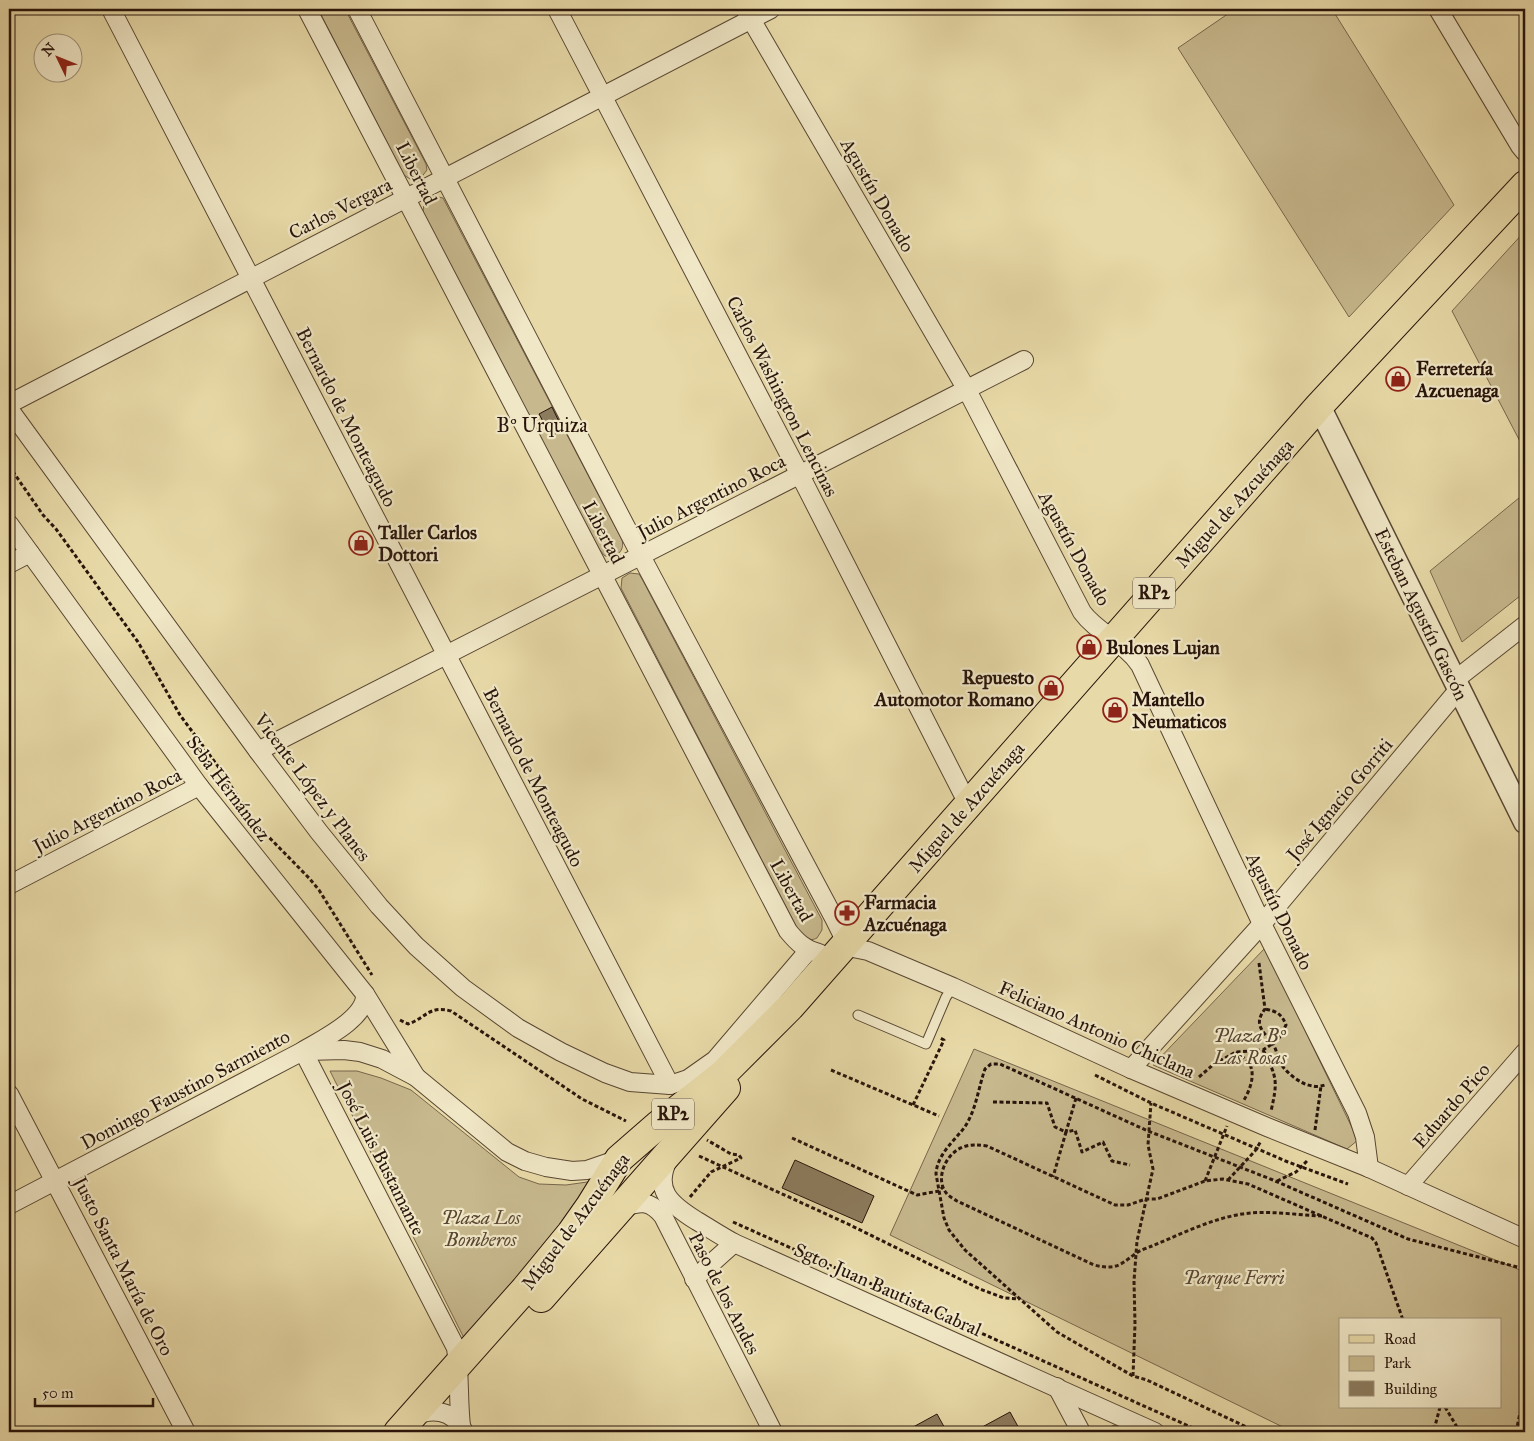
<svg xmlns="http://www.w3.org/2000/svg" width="1534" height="1441" font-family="'IM FELL Great Primer',serif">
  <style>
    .green { fill: #c7b88d; stroke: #78664c; fill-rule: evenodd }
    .building { fill: #8c7b5d; stroke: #28140b }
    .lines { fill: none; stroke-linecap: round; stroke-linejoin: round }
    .service-casing { stroke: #584632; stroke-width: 11 }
    .minor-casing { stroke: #584632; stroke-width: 20 }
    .tertiary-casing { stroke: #584632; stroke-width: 25 }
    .primary-casing { stroke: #28140b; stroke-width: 30 }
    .path { stroke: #28140b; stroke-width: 3; stroke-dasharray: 4 2.5; stroke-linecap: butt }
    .service { stroke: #f0e7c6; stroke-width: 9 }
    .minor { stroke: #f0e7c6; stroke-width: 18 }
    .tertiary { stroke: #f0e7c6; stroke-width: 22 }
    .primary { stroke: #e8daa8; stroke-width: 28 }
    .labels { text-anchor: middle; stroke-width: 4.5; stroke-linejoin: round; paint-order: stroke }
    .shield { fill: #f0e7c6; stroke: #645343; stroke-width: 1 }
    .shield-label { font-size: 18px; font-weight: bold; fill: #28140b }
    .street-label { font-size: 19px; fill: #28140b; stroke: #f0e7c6 }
    .poi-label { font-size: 19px; font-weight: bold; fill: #28140b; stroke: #f0e7c6; text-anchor: start }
    .park-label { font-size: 19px; font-style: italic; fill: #584532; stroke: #f0e7c6 }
    .neighbourhood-label { font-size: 20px; fill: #28140b; stroke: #f0e7c6 }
  </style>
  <rect width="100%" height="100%" fill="#e8daa8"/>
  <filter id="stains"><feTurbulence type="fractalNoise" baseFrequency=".004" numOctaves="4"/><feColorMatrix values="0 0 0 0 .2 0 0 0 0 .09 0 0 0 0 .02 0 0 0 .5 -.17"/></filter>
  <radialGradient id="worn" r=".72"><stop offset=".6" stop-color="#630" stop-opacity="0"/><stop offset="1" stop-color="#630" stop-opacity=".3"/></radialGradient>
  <g class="green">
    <path d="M 318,9 L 345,9 L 426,164 L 427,170 L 420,179 L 413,181 L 404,175 Z"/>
    <path d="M 1235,9 L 1332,9 L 1454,205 L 1349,317 L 1178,48 Z"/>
    <path d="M 434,196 L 443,198 L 622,540 C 624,548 621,553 613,557 L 605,556 L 599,549 L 423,212 L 424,203 Z"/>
    <path d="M 1525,231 L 1525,451 L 1452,311 Z"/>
    <path d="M 1525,493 L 1525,592 L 1462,642 L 1430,571 Z"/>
    <path d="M 630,573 L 639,574 L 642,579 L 822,920 L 822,930 L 817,938 C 807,943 802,936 797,928 L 621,588 L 622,578 Z"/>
    <path d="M 1265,948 L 1358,1140 L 1347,1149 L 1153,1065 Z"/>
    <path d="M 974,1049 L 1525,1272 L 1525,1432 L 1293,1432 L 890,1235 ZM 1340,1320 L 1500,1320 L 1500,1407 L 1340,1407 Z"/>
    <path d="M 330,1071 L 357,1071 L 381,1078 L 411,1090 L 519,1177 L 539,1184 L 566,1185 L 594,1181 L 570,1218 L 467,1344 Z"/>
    <path d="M 1114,1425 L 1129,1432 L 1107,1432 L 1106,1429 Z"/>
  </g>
  <g class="building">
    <path d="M 552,407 L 563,430 L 551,436 L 539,414 Z"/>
    <path d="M 795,1160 L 874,1196 L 862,1223 L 782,1188 Z"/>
    <path d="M 1010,1412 L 1021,1432 L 973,1432 Z"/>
    <path d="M 937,1414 L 947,1432 L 904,1432 Z"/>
  </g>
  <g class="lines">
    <g class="service-casing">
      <path id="service" d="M 858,1015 L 926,1044 L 946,997 L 953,987"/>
    </g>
    <g class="minor-casing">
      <g id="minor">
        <path d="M 111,9 L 670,1085"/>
        <path d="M 307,9 L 788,931 C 797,942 805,950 819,953"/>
        <path d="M 357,9 L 641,556 L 834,918 L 842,934 L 843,946"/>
        <path d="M 557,9 L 800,475 L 968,804"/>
        <path d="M 745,9 L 967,390 L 1082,612 C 1097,633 1125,642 1140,665 L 1262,924 L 1357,1113 L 1365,1137 L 1369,1168"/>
        <path d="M 1438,9 L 1520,146 L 1525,152"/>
        <path d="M 9,404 L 771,9"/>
        <path d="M 9,409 L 258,751 L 319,832 L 379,906 L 416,946 L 463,988 L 518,1028 L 561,1052 L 605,1073 L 630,1082 L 670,1085 L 688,1079 L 715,1060 L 809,950"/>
        <path d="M 9,524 L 199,786 L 365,994 L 416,1077"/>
        <path d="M 9,564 L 30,553"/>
        <path d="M 1455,680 L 1525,625"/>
        <path d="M 258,751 L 1024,360"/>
        <path d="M 9,885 L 199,786"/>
        <path d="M 843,946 L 868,951 L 953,987 L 1131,1069 L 1267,1127 L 1369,1168 L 1525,1239"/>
        <path d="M 303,1051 L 456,1348 C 460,1374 458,1400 461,1426"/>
        <path d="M 306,1051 L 344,1050 L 360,1052 L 382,1059 L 416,1077 L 507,1152 L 525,1161 L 546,1167 L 572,1171 L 587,1170 L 619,1159"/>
        <path d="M 1131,1069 L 1262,924 L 1459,689"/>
        <path d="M 9,1094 L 186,1432"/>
        <path d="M 669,1158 C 652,1190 671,1205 697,1221 C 709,1228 721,1236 734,1243 L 1155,1432"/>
        <path d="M 1408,1186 L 1525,1052"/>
        <path d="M 9,1205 L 303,1051 C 321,1040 367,1018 365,994"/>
        <path d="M 620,1208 C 640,1202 649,1199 663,1216 L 773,1432"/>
        <path d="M 694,1279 L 734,1243"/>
        <path d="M 1057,1387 L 1081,1432"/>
        <path d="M 412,1417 C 431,1408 452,1409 463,1430"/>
      </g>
    </g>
    <g class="tertiary-casing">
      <path id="tertiary" d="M 1319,406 L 1525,822"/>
    </g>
    <g class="primary-casing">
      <g id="primary">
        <path d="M 541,1298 L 726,1088"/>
        <path d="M 398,1432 L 525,1289 L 571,1233 L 590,1206 L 619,1159 L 658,1125 L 723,1074 L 790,1007 L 1319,406 L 1525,185"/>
      </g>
    </g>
    <g class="path">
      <path d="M 9,466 L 43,515 L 56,529 L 138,642 L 180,715 L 220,769 L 254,822 L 309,878 L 319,890 L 372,975"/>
      <path d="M 1259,963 L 1265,1009 C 1251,1027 1267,1033 1274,1046 C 1277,1051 1277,1057 1279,1061 C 1285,1072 1301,1085 1313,1086 C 1317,1087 1322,1086 1325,1085"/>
      <path d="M 400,1020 L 408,1024 C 426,1018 429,1005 451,1011 L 582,1099 L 626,1121"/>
      <path d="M 1263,1050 C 1277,1077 1278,1081 1271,1111"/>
      <path d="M 1236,1052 C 1240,1055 1247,1059 1249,1063 C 1256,1074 1250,1090 1244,1100"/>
      <path d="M 831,1070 L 939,1116"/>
      <path d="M 1095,1075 L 1151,1103 L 1288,1162 L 1348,1184"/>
      <path d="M 1199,1077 L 1214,1064 L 1236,1052 L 1263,1050 L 1278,1040 L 1286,1025 C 1282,1014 1276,1011 1265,1009"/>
      <path d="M 1076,1098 L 1066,1132 L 1075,1130 L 1082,1152 L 1103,1142 L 1112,1161 L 1130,1165"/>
      <path d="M 993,1102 L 1047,1103 L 1055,1127 L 1066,1132 L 1053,1177"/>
      <path d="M 913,1105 L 944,1040 L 940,1038"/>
      <path d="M 1315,1130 L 1321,1086"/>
      <path d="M 792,1138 L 917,1195 L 939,1191 L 943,1187"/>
      <path d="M 699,1156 L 848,1224 L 980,1289 L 1004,1298 L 1019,1299"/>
      <path d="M 1228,1180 L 1255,1151 L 1261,1141"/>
      <path d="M 1205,1181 L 1227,1126"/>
      <path d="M 1277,1181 L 1296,1172 L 1308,1160"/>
      <path d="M 690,1197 L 711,1172 L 741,1158 L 739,1155 L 731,1154 L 707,1140"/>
      <path d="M 1322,1216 C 1296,1215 1268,1210 1242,1214 C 1211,1219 1181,1234 1152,1246 C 1147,1248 1140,1250 1135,1254 C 1119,1266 1115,1270 1094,1265 L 957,1201 C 954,1199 950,1197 947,1194 C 934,1179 946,1153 963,1147 C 971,1144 978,1145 987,1146 L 1115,1205 L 1128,1205 L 1146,1199 L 1157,1199 L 1205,1181 L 1223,1179 L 1248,1184 L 1372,1238 L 1376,1243 L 1403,1320"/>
      <path d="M 733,1222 L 1202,1432"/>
      <path d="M 1133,1376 L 1135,1324 L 1134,1281 L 1137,1241 L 1153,1169 L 1148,1145 L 1151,1103"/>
      <path d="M 1440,1407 L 1434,1430 L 1456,1432"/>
      <path d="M 1445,1407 L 1460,1432"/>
      <path d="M 1257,1432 L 1147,1380 L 1133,1376 L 1057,1332 L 965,1250 L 949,1230 L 944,1218 L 936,1174 C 937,1155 953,1142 964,1128 C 976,1111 978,1089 985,1069 L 991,1064 L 1000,1064 L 1148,1131 L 1273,1180 L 1408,1239 L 1525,1269"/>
      <path d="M 1516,1432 L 1520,1413 L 1525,1399"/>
    </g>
    <use href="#service" class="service"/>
    <use href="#minor" class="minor"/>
    <use href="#tertiary" class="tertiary"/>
    <use href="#primary" class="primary"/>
  </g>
  <defs>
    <g id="shop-ring" transform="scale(1.25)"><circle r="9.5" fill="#f0e7c6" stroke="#8f2418" stroke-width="1.5"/><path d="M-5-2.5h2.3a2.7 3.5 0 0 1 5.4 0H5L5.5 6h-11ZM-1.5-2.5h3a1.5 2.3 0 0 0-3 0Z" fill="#8f2418"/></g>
    <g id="pharmacy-ring" transform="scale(1.25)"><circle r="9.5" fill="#f0e7c6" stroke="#8f2418" stroke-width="1.5"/><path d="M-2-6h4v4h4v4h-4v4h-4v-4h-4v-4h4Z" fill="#8f2418"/></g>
  </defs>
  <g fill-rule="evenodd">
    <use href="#shop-ring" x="1398" y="379"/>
    <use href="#shop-ring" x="361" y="543"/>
    <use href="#shop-ring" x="1089" y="647"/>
    <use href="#shop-ring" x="1051" y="688"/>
    <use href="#shop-ring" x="1115" y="710"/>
    <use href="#pharmacy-ring" x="847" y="913"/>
  </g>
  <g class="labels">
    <g class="shield">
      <rect x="1133" y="577.5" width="42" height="31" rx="4"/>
      <rect x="652" y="1098.5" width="42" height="31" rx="4"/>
    </g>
    <g class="shield-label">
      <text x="1154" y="599">RP2</text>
      <text x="673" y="1120">RP2</text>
    </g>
    <g class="street-label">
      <text transform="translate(417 173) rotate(63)" y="7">Libertad</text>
      <text transform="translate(878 195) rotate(60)" y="7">Agustín Donado</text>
      <text transform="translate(340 208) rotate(-27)" y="7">Carlos Vergara</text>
      <text transform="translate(783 396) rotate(63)" y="7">Carlos Washington Lencinas</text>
      <text transform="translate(347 417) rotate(63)" y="7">Bernardo de Monteagudo</text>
      <text transform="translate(711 496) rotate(-27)" y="7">Julio Argentino Roca</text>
      <text transform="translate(1234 503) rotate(-48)" y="7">Miguel de Azcuénaga</text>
      <text transform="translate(604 532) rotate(62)" y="7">Libertad</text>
      <text transform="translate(1075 548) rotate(61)" y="7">Agustín Donado</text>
      <text transform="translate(1422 614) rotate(64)" y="7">Esteban Agustín Gascón</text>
      <text transform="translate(534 777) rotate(63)" y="7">Bernardo de Monteagudo</text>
      <text transform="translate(313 787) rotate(53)" y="7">Vicente López y Planes</text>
      <text transform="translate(229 788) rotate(53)" y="7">Seba Hernández</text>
      <text transform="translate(1339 799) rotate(-50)" y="7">José Ignacio Gorriti</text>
      <text transform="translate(966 807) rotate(-49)" y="7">Miguel de Azcuénaga</text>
      <text transform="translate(107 810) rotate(-27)" y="7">Julio Argentino Roca</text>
      <text transform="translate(792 890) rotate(61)" y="7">Libertad</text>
      <text transform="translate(1280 911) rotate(64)" y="7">Agustín Donado</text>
      <text transform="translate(1097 1029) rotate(24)" y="7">Feliciano Antonio Chiclana</text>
      <text transform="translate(185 1089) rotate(-28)" y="7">Domingo Faustino Sarmiento</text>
      <text transform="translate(1451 1105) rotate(-49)" y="7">Eduardo Pico</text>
      <text transform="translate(382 1158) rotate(63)" y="7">José Luis Bustamante</text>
      <text transform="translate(575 1221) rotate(-53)" y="7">Miguel de Azcuénaga</text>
      <text transform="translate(124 1266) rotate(63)" y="7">Justo Santa María de Oro</text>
      <text transform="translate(888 1289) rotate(24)" y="7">Sgto. Juan Bautista Cabral</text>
      <text transform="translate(725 1293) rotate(63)" y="7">Paso de los Andes</text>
    </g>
    <g class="poi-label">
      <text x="1416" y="375">Ferretería<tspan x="1416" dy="22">Azcuenaga</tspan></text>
      <text x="378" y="539">Taller Carlos<tspan x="378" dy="22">Dottori</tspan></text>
      <text x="1106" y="654">Bulones Lujan</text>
      <text x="1034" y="684" text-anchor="end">Repuesto<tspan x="1034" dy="22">Automotor Romano</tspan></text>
      <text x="1132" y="706">Mantello<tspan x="1132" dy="22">Neumaticos</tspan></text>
      <text x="864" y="909">Farmacia<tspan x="864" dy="22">Azcuénaga</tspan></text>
    </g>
    <g class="park-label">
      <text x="1250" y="1042">Plaza Bº<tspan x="1250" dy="22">Las Rosas</tspan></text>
      <text x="481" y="1224">Plaza Los<tspan x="481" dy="22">Bomberos</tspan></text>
      <text x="1234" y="1284">Parque Ferri</text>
    </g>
    <g class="neighbourhood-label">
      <text x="542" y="432">Bº Urquiza</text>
    </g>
  </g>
  <rect width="1534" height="1441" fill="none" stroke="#e8daa8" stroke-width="30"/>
  <rect x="10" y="10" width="1514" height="1421" fill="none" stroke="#28140b" stroke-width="2.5"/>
  <rect x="15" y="15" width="1504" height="1411" fill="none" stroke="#28140b"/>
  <rect x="1339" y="1318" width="162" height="90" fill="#f0e7c6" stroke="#a0937b"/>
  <rect x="1349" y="1335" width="25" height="8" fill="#e8daa8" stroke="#a0937b"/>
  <text x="1384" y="1344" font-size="15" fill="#28140b">Road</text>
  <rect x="1349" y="1356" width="25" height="15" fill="#c7b88d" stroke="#a0937b"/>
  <text x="1384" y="1368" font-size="15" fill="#28140b">Park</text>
  <rect x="1349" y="1381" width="25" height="15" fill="#8c7b5d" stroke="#a0937b"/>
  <text x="1384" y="1394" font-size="15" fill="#28140b">Building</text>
  <g transform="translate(58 58) rotate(313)"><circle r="24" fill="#f0e7c6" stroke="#a0937b"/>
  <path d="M0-4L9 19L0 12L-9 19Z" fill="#8f2418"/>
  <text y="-8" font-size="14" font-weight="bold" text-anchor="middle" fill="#28140b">N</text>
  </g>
  <path d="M35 1398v8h118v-8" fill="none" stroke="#28140b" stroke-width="2.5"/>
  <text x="42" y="1398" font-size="15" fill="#28140b" stroke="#f0e7c6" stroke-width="4" paint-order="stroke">50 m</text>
  <rect width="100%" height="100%" filter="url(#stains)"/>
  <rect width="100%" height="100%" fill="url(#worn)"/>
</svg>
